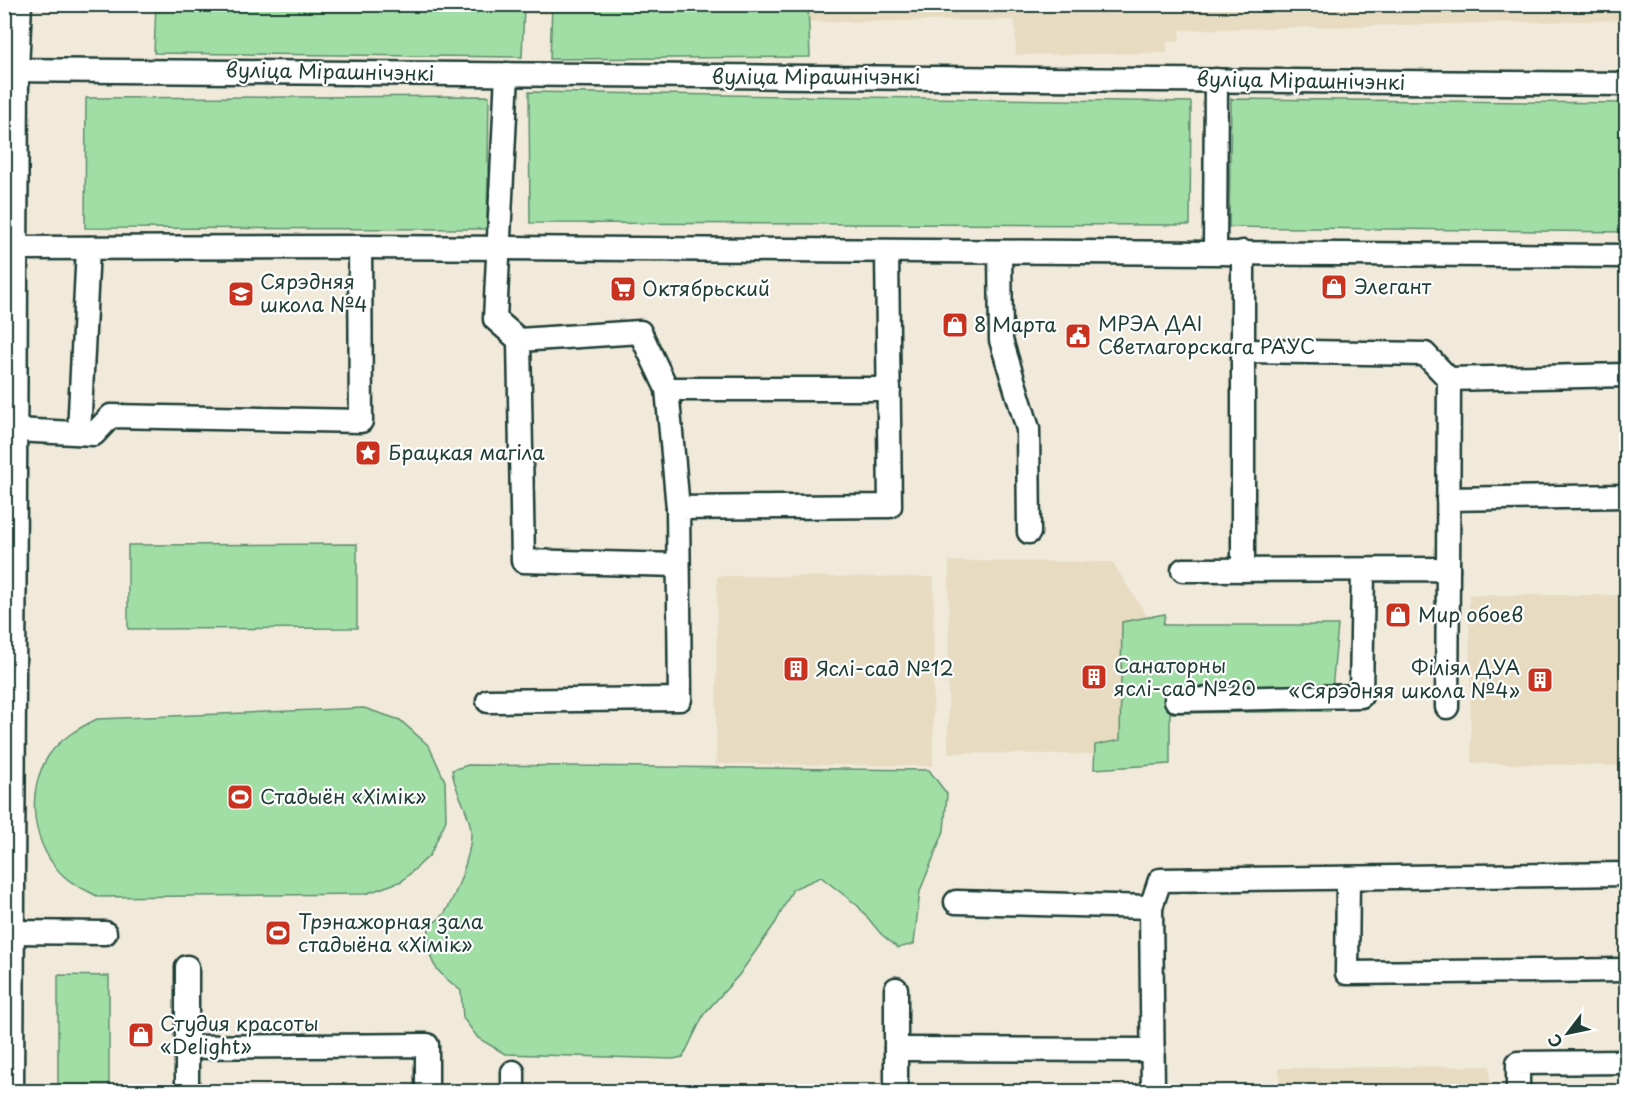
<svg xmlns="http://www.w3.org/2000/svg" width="1631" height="1096" font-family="'Playpen Sans',sans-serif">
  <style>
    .built { fill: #e7dbc2 }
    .green { fill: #a0dea6; stroke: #608e6d; stroke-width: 1.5 }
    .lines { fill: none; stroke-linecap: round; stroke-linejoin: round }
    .minor-casing { stroke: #1f3d34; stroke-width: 27 }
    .minor { stroke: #fff; stroke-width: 22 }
    .labels { text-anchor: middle; stroke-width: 4.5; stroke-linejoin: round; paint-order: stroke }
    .street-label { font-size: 20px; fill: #1f3d34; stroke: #fff }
    .poi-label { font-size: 20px; fill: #1f3d34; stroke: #fff; text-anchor: start }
  </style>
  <rect width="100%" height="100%" fill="#f1eadb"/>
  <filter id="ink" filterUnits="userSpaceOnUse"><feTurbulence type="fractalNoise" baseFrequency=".0167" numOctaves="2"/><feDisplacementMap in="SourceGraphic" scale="12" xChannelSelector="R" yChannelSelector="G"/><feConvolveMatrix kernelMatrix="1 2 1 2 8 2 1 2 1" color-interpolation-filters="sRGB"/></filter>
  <g filter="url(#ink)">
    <g class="built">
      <path d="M 1626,4 L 1626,20 L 1180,30 L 1180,41 L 1167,42 L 1167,53 L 1016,55 L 1015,20 L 826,22 L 220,5 Z"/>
      <path d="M 949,561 L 1112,562 L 1146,614 L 1146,755 L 948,753 Z"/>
      <path d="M 717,576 L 934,577 L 933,766 L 716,764 Z"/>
      <path d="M 1469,595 L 1626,595 L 1626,766 L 1471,763 Z"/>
      <path d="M 1490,1066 L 1490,1091 L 1280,1091 L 1279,1068 Z"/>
    </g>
    <g class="green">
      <path d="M 156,5 L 524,5 L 522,57 L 154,53 Z"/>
      <path d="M 552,5 L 808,5 L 810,57 L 550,59 Z"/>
      <path d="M 529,92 L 1191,102 L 1190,225 L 530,223 Z"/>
      <path d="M 489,96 L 487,229 L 85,228 L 86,98 Z"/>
      <path d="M 1231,99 L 1626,103 L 1626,232 L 1229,227 Z"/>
      <path d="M 357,544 L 357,628 L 128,629 L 128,545 Z"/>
      <path d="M 1165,614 L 1163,625 L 1338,625 L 1330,711 L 1170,713 L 1170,764 L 1094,769 L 1095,745 L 1120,740 L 1122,622 Z"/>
      <path d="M 364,708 L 400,720 L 429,746 L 445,781 L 446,820 L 430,855 L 402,881 L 365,894 L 99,897 C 88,891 75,886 66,878 C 32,849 24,792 49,755 C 61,738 79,728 97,719 Z"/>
      <path d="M 468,765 L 929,770 L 947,794 L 944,831 L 920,891 L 914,944 L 898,948 L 881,934 L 858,906 L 821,877 L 793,889 L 776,922 L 739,975 L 704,1014 L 683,1057 L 673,1059 L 505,1054 L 478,1038 L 463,1018 L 461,991 C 432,967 428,965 429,926 C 435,922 443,917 446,911 C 457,893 472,852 471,831 C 469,808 454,792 452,770 Z"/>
      <path d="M 58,975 L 109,976 L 109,1091 L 58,1091 Z"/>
    </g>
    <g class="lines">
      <g class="minor-casing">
        <g id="minor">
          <path d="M 4,70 L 1626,84"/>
          <path d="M 507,74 L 495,319 L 519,340"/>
          <path d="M 16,248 L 360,247 L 1626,256"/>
          <path d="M 1000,252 L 1001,340 L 1028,429 L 1029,532"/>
          <path d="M 1215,252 L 1216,80"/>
          <path d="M 1243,351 L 1425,354 L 1449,379 L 1448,569"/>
          <path d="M 1449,379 L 1626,375"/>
          <path d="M 667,389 L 640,332 L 519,340 L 523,561 L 678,565"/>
          <path d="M 15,430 L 94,434 L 111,416 L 361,421 L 360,247"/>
          <path d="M 79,433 L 88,248"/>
          <path d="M 1448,499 L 1626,496"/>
          <path d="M 678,508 L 667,389 L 889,389"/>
          <path d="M 1183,570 L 1448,569 L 1447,707"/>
          <path d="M 1243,570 L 1243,252"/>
          <path d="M 1176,700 L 1361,696 L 1363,570"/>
          <path d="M 488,701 L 680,699 L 678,508 L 890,506 L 887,253"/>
          <path d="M 1348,878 L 1347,973 L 1626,970"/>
          <path d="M 956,902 L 1151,907 L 1160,880 L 1626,874"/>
          <path d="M 1151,907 L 1153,1092"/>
          <path d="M 13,932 L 105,933"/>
          <path d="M 187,1047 L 427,1045 L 427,1092"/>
          <path d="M 896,1049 L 1153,1050"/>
          <path d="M 513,1072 L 513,1092"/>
          <path d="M 12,1092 L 17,70 L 20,4"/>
          <path d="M 187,1092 L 187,967"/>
          <path d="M 896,1092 L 896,989"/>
          <path d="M 1518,1092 L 1518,1063 L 1626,1062"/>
        </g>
      </g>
      <use href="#minor" class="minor"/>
    </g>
  </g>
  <defs>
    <g id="shop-square" transform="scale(1.35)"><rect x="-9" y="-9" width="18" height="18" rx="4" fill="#c8321e" stroke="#fff"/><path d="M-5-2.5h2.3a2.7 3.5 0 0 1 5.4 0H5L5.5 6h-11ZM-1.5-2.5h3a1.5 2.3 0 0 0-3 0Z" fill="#fff"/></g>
    <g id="supermarket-square" transform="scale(1.35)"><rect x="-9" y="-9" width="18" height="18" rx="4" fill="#c8321e" stroke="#fff"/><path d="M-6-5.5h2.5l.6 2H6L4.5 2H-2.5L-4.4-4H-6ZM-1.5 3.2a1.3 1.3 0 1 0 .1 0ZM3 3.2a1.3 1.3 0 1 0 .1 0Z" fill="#fff"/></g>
    <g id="school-square" transform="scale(1.35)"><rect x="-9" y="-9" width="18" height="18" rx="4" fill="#c8321e" stroke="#fff"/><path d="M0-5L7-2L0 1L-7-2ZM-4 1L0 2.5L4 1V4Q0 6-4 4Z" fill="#fff"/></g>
    <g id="civic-square" transform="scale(1.35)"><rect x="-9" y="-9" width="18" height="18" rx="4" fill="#c8321e" stroke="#fff"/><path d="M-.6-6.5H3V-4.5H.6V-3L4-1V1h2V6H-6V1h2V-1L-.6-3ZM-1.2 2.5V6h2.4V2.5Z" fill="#fff"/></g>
    <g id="sight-square" transform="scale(1.35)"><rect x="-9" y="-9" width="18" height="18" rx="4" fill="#c8321e" stroke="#fff"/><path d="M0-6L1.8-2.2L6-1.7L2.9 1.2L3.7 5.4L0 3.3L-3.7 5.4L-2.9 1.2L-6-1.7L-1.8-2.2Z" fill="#fff"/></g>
    <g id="building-square" transform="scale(1.35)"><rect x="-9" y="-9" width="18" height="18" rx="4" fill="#c8321e" stroke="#fff"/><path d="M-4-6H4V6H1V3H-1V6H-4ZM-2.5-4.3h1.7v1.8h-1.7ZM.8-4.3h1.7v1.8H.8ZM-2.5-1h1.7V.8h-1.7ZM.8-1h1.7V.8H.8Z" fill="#fff"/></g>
    <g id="stadium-square" transform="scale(1.35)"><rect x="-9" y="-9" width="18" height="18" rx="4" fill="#c8321e" stroke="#fff"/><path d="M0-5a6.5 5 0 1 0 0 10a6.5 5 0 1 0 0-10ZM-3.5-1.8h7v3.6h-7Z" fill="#fff"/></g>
  </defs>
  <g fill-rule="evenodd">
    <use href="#shop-square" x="1334" y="287"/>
    <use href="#supermarket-square" x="623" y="289"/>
    <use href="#school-square" x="241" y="294"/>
    <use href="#shop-square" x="955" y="325"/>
    <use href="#civic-square" x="1078" y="336"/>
    <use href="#sight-square" x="368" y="453"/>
    <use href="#shop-square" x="1398" y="615"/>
    <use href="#building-square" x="796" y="669"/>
    <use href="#building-square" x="1094" y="677"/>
    <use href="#building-square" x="1540" y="680"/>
    <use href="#stadium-square" x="240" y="797"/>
    <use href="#stadium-square" x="278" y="933"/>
    <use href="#shop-square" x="141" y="1035"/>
  </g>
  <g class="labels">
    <g class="street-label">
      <text transform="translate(330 72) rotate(1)" y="7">вуліца Мірашнічэнкі</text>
      <text x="816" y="84">вуліца Мірашнічэнкі</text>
      <text transform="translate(1301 81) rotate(1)" y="7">вуліца Мірашнічэнкі</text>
    </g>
    <g class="poi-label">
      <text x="260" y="289">Сярэдняя<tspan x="260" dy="23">школа №4</tspan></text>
      <text x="1354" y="294">Элегант</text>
      <text x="642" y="296">Октябрьский</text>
      <text x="1098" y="331">МРЭА ДАІ<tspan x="1098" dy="23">Светлагорскага РАУС</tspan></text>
      <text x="974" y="332">8 Марта</text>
      <text x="388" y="460">Брацкая магіла</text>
      <text x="1418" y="622">Мир обоев</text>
      <text x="1114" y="673">Санаторны<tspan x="1114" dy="23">яслі-сад №20</tspan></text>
      <text x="1520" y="675" text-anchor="end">Філіял ДУА<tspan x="1520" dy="23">«Сярэдняя школа №4»</tspan></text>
      <text x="816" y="676">Яслі-сад №12</text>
      <text x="260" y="804">Стадыён «Хімік»</text>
      <text x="298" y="929">Трэнажорная зала<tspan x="298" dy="23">стадыёна «Хімік»</tspan></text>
      <text x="160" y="1031">Студия красоты<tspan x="160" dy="23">«Delight»</tspan></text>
    </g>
  </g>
  <rect width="1631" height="1096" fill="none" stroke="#fff" stroke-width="24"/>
  <rect x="12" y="12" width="1607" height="1072" fill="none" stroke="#1f3d34" stroke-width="2" filter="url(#ink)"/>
  <g transform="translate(1568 1033) rotate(238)" stroke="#ffffff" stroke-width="4.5" paint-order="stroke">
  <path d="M0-4.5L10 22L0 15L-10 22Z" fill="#1f3d34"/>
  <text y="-9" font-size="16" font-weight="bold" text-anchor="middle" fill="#1f3d34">С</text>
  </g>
</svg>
